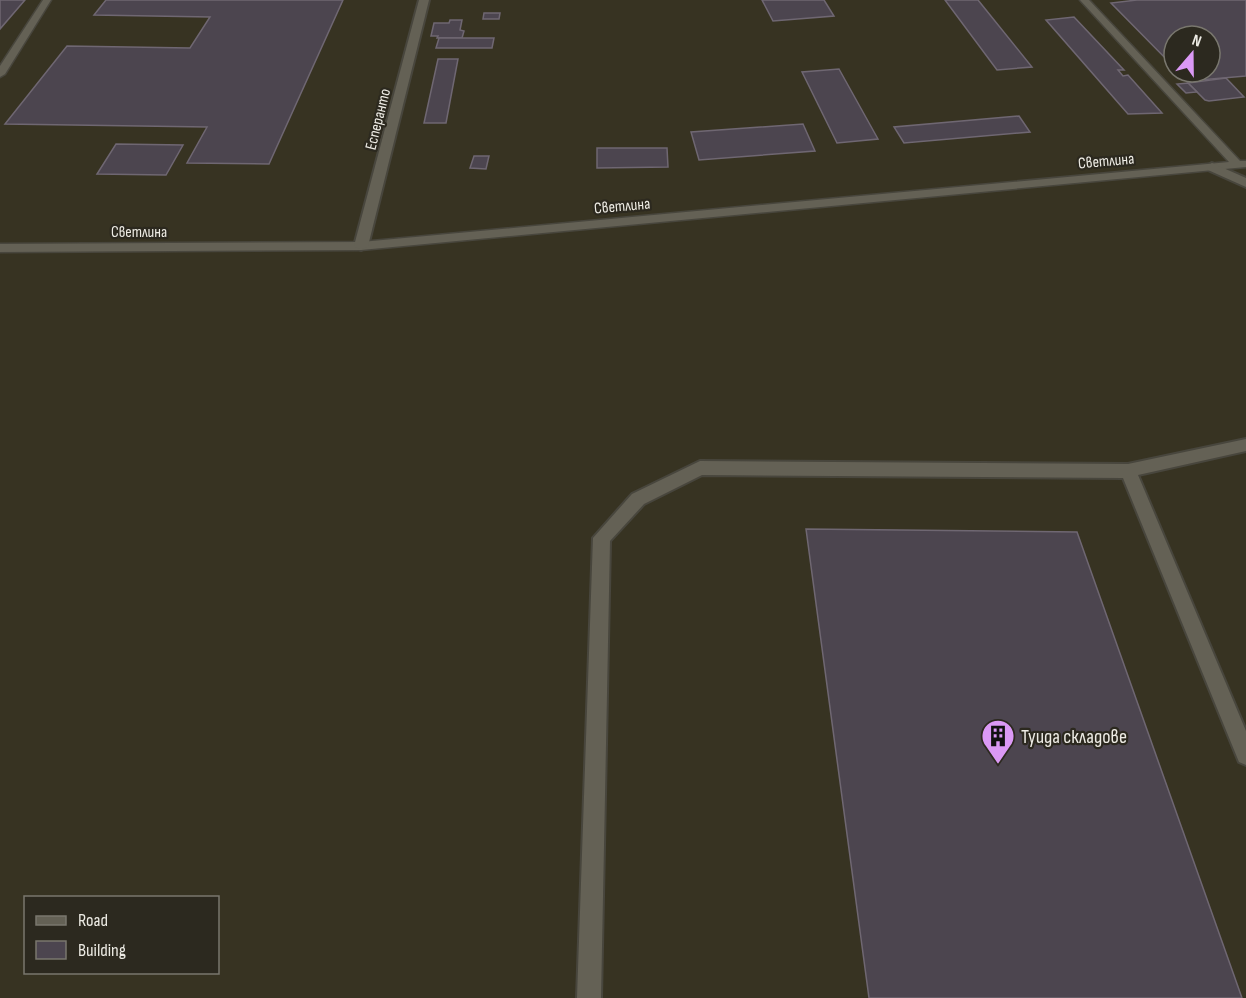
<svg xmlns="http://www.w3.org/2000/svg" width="1246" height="998" font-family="'Sofia Sans Condensed',sans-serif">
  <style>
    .built { fill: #373322; fill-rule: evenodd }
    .building { fill: #4c454f; stroke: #6f6772; stroke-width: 1.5 }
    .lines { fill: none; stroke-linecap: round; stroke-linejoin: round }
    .service-casing { stroke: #48463d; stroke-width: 3 }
    .minor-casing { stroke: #48463d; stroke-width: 4 }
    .service { fill: #646155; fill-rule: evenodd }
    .minor { fill: #646155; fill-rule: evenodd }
    .labels { text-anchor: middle; stroke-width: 4.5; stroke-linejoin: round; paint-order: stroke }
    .far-street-label { font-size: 16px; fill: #edebe4; stroke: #2c291f }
    .poi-label { font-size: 20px; fill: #edebe4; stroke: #2c291f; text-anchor: start }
  </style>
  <rect width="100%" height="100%" fill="#2c291f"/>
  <path class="built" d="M 0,0 L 1246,0 L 1246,998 L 0,998 ZM 1174,36 L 1210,36 L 1210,72 L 1174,72 ZM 26,898 L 218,898 L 218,972 L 26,972 Z"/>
  <g class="building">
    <path d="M 0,0 L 25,0 L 0,29 Z"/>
    <path d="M 106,0 L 343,0 L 269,164 L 187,163 L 207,127 L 5,124 L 67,46 L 190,48 L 210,17 L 94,15 Z"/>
    <path d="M 762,0 L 824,0 L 834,16 L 773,21 Z"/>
    <path d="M 945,0 L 978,0 L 1032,67 L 997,70 Z"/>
    <path d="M 1137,0 L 1246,0 L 1246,76 L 1188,81 L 1179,72 L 1210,72 L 1210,36 L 1174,36 L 1174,67 L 1111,3 Z"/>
    <path d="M 484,13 L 500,13 L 499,19 L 483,19 Z"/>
    <path d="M 1074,17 L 1124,70 L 1118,70 L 1123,76 L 1128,75 L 1162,113 L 1128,114 L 1046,20 Z"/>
    <path d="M 450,20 L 462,20 L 460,30 L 464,31 L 462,38 L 437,38 L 438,36 L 431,36 L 434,23 L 449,23 Z"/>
    <path d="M 439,38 L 494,38 L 492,48 L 436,48 Z"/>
    <path d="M 438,59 L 458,59 L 446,123 L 424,123 Z"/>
    <path d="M 839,69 L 878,139 L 837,143 L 802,72 Z"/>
    <path d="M 1226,78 L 1244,97 L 1209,101 L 1205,100 L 1188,83 Z"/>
    <path d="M 1188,83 L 1197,92 L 1186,93 L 1177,84 Z"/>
    <path d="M 1019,116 L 1030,132 L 904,143 L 894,127 Z"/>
    <path d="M 803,124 L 815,151 L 699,160 L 691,132 Z"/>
    <path d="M 116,144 L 183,145 L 166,175 L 97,174 Z"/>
    <path d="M 597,148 L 667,148 L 668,167 L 597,168 Z"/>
    <path d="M 474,156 L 489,156 L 486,169 L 470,168 Z"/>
    <path d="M 806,529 L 1077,532 L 1242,998 L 869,998 Z"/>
  </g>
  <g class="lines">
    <g class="service-casing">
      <g id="service">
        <path d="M 43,0 L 51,0 L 5,74 L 0,77 L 0,66 Z"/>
        <path d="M 1080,0 L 1089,0 L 1240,161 L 1246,161 L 1246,167 L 361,250 L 0,252 L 0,244 L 361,242 L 1229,162 Z"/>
      </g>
    </g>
    <g class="minor-casing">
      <g id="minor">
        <path d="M 419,0 L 429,0 L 368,246 L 361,250 L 354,246 Z"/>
        <path d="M 1212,163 L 1246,178 L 1246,187 L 1208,170 L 1206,167 Z"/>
        <path d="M 1246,439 L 1246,451 L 1138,475 L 1246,731 L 1246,765 L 1239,762 L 1123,478 L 702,475 L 644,504 L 610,541 L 601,998 L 577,998 L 593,538 L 632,494 L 700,461 L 1128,464 Z"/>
      </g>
    </g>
    <use href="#service" class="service"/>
    <use href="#minor" class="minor"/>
  </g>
  <defs>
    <g id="building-pin" transform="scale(1.725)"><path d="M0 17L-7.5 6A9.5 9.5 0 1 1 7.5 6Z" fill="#db99f5" stroke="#2c291f"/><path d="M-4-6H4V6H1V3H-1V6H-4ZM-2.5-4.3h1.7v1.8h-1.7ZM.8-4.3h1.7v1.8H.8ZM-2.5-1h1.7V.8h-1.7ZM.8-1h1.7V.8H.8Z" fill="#111"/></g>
  </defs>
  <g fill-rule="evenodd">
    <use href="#building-pin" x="998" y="736"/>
  </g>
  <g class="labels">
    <g class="far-street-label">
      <text transform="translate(377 119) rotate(-76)" y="6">Есперанто</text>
      <text transform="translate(1106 160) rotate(-5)" y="6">Светлина</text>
      <text transform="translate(622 205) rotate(-5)" y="6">Светлина</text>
      <text x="139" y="237">Светлина</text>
    </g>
    <g class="poi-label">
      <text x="1021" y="743">Туида складове</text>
    </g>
  </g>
  <rect x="24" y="896" width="195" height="78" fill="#2c291f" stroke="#79776e" stroke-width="1.5"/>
  <rect x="36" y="916" width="30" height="9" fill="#646155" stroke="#79776e" stroke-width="1.5"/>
  <text x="78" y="926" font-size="18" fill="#edebe4">Road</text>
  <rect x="36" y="941" width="30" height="18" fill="#4c454f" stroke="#79776e" stroke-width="1.5"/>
  <text x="78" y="956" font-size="18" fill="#edebe4">Building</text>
  <g transform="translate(1192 54) rotate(20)"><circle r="28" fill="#2c291f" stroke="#79776e" stroke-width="1.5"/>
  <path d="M0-4.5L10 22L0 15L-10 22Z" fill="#db99f5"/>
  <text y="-9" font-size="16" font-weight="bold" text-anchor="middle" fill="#edebe4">N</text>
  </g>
</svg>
